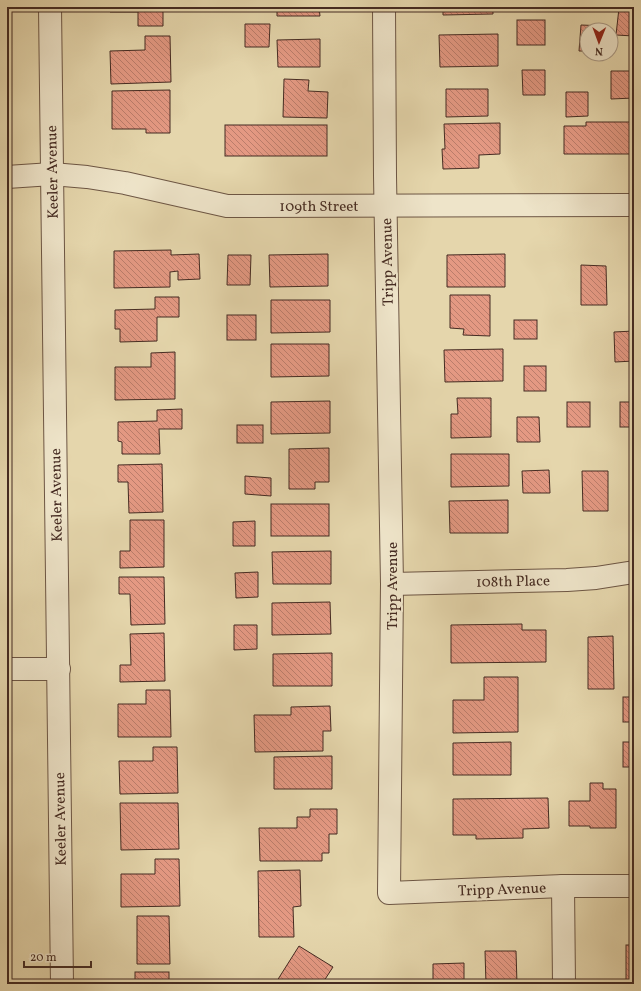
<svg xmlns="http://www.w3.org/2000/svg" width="641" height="991" font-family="Vollkorn,serif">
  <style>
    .building { fill: url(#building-back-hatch); stroke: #452b22 }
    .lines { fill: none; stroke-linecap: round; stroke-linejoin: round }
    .minor-casing { stroke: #6d5644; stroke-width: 24 }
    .minor { stroke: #eee4c9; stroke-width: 22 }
    .labels { text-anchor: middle; stroke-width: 4; stroke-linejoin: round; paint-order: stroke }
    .street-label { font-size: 15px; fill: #452b22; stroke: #eee4c9 }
  </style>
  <defs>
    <pattern id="building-back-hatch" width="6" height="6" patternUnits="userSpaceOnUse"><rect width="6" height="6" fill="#e49983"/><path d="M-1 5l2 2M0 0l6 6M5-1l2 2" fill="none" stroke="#bb7d6b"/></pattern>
  </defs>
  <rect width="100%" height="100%" fill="#e5d6ac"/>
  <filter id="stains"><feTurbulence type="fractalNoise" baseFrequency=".005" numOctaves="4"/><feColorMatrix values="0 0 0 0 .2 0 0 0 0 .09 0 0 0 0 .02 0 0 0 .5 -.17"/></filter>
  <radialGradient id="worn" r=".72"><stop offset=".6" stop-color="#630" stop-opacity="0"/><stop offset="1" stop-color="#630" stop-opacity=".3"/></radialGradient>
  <g class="building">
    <path d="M 110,7 L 163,7 L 163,26 L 138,26 L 138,12 L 110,12 Z"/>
    <path d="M 277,7 L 319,7 L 320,16 L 277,16 Z"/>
    <path d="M 443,7 L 493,7 L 493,14 L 443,15 Z"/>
    <path d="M 619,8 L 634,9 L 634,36 L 616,35 Z"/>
    <rect x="517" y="20" width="28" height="25"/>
    <path d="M 245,24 L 270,24 L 269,47 L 245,47 Z"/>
    <path d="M 581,25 L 606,26 L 606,30 L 587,30 L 587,51 L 579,51 Z"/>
    <path d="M 498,34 L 498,66 L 440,67 L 439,35 Z"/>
    <path d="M 145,36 L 170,36 L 171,82 L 111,84 L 110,51 L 145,50 Z"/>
    <path d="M 320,39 L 320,67 L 278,67 L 277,40 Z"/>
    <path d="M 522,70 L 545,70 L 545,95 L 523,95 Z"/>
    <path d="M 611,71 L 634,71 L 634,98 L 611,99 Z"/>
    <path d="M 284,79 L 309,80 L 308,91 L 328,92 L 327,118 L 283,117 Z"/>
    <path d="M 446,89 L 488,89 L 488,116 L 446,117 Z"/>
    <path d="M 170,90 L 170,133 L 146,133 L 146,129 L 112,129 L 112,91 Z"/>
    <path d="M 566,92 L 588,92 L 588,116 L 566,117 Z"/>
    <path d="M 586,122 L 634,122 L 634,154 L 564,154 L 564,126 L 586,126 Z"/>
    <path d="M 500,123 L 500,154 L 479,155 L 479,168 L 443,169 L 442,149 L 445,149 L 444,124 Z"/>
    <rect x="225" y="125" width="102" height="31"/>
    <path d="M 171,250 L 171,255 L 199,254 L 200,279 L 178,280 L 178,271 L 170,272 L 170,287 L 114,288 L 114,251 Z"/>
    <path d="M 328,254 L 328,286 L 270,287 L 269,255 Z"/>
    <path d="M 505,254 L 505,287 L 447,287 L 447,255 Z"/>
    <path d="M 228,255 L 251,255 L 250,285 L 227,285 Z"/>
    <path d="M 581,265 L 606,266 L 607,305 L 581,305 Z"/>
    <path d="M 632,266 L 634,266 L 634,305 L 633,305 Z"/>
    <path d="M 450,295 L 490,295 L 490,336 L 463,335 L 464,329 L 450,328 Z"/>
    <path d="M 155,297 L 179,297 L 179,317 L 157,317 L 157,341 L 120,342 L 120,329 L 115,329 L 115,310 L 155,309 Z"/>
    <path d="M 271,300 L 330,300 L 330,332 L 271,333 Z"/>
    <rect x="227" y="315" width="29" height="25"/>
    <rect x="514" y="320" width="23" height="19"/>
    <path d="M 634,331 L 634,361 L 615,362 L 614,332 Z"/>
    <path d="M 271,344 L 329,344 L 329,376 L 271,377 Z"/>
    <path d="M 503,349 L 503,381 L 445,382 L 444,350 Z"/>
    <path d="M 175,352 L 175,399 L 115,400 L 115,367 L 151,367 L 151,353 Z"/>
    <rect x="524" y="366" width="22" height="25"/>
    <path d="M 457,398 L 491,398 L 491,437 L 451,438 L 451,414 L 458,414 Z"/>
    <path d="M 330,401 L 330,433 L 271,434 L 271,402 Z"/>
    <rect x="567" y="402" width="23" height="25"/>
    <rect x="620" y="402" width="14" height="25"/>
    <path d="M 182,409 L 182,429 L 159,429 L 160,454 L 122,454 L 122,442 L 118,441 L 118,422 L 157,421 L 157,410 Z"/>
    <path d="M 517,417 L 539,417 L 540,442 L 517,442 Z"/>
    <rect x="237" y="425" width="26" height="18"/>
    <path d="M 329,448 L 329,482 L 315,482 L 315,489 L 289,489 L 289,449 Z"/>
    <path d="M 451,454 L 509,454 L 509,486 L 451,487 Z"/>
    <path d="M 162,464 L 163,512 L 129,513 L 128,482 L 118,482 L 118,465 Z"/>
    <path d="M 549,470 L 550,493 L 523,493 L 522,471 Z"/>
    <path d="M 582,471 L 608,471 L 608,511 L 583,511 Z"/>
    <path d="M 245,476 L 271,478 L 271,496 L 245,494 Z"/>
    <path d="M 508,500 L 508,533 L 450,533 L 449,501 Z"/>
    <rect x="271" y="504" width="58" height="32"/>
    <path d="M 130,520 L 164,520 L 164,567 L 120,568 L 120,551 L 130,551 Z"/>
    <path d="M 255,521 L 255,546 L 233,546 L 233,522 Z"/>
    <path d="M 331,551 L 331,584 L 273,584 L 272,552 Z"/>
    <path d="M 258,572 L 258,597 L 236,598 L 235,573 Z"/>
    <path d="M 119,577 L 164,577 L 165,624 L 131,625 L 130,594 L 119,594 Z"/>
    <path d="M 330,602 L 331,634 L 272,635 L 272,603 Z"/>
    <path d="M 522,624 L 522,630 L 546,630 L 546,662 L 451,663 L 451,625 Z"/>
    <path d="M 234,625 L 257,625 L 257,649 L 234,650 Z"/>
    <path d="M 164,633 L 165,681 L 120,682 L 120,665 L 131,665 L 130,634 Z"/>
    <path d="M 613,636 L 614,689 L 588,689 L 588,637 Z"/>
    <path d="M 332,653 L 332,686 L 273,686 L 273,654 Z"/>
    <path d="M 484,677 L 518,677 L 518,732 L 453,733 L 453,700 L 484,700 Z"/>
    <path d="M 146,690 L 170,690 L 171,737 L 118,737 L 118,704 L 146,704 Z"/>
    <rect x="623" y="697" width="11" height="25"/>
    <path d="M 330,706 L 331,731 L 323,731 L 323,751 L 255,752 L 254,715 L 291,715 L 291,707 Z"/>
    <path d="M 511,742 L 511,775 L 453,775 L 453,743 Z"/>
    <rect x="623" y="742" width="11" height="25"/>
    <path d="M 153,747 L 177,747 L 178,793 L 120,794 L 119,761 L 153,761 Z"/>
    <path d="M 332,756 L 332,789 L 274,789 L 274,757 Z"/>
    <path d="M 590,783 L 603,783 L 603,789 L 616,789 L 616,828 L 590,828 L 590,826 L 569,826 L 569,801 L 590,801 Z"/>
    <path d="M 548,798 L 549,828 L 523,829 L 523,838 L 476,839 L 476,835 L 453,835 L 453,799 Z"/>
    <path d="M 120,803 L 178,803 L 179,849 L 121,850 Z"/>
    <path d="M 310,809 L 337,809 L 337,834 L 329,834 L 329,853 L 322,853 L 322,861 L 260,861 L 259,828 L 297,828 L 297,817 L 310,817 Z"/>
    <path d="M 155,859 L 179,859 L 180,906 L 121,907 L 121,874 L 155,874 Z"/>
    <path d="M 300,870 L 301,906 L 293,907 L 294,937 L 259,937 L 258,871 Z"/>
    <path d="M 137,916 L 169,916 L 170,964 L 137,964 Z"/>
    <rect x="626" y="945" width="8" height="39"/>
    <path d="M 299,946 L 333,967 L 322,984 L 275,984 Z"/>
    <path d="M 485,951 L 516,951 L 517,984 L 486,984 Z"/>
    <path d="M 464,963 L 464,984 L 433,984 L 433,964 Z"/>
    <rect x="135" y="972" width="34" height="12"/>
    <path d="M 426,982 L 426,984 L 395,984 L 395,983 Z"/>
  </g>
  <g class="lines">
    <g class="minor-casing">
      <g id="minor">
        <path d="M 50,7 L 62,984"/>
        <path d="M 384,7 L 385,176 L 392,584 L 389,893 L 563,886 L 634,886"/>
        <path d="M 7,177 L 52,174 L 87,177 L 125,183 L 227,206 L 634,205"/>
        <path d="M 392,584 L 567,580 L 596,578 L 634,572"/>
        <path d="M 7,669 L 59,669"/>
        <path d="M 563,886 L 564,984"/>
      </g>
    </g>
    <use href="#minor" class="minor"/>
  </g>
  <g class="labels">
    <g class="street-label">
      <text transform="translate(52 172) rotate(-91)" y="5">Keeler Avenue</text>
      <text x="319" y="211">109th Street</text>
      <text transform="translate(387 262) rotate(-91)" y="5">Tripp Avenue</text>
      <text transform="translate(56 495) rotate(-91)" y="5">Keeler Avenue</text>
      <text transform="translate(513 581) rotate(-1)" y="5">108th Place</text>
      <text transform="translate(392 586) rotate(-90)" y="5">Tripp Avenue</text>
      <text transform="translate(60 819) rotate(-91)" y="5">Keeler Avenue</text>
      <text transform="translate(502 889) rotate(-2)" y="5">Tripp Avenue</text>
    </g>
  </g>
  <rect width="641" height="991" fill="none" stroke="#e5d6ac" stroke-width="24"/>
  <rect x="8" y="8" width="625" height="975" fill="none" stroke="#452b22" stroke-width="2"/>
  <rect x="12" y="12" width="617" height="967" fill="none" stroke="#452b22"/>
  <g transform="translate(599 42) rotate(181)"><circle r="19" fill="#eee4c9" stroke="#aa9a86"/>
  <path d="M0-3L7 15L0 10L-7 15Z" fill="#8f2418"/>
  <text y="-6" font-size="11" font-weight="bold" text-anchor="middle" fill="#452b22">N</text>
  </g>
  <path d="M24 961v6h67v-6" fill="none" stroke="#452b22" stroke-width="2"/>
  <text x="30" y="961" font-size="12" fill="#452b22" stroke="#eee4c9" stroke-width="3" paint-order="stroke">20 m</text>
  <rect width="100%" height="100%" filter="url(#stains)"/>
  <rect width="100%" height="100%" fill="url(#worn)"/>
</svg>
